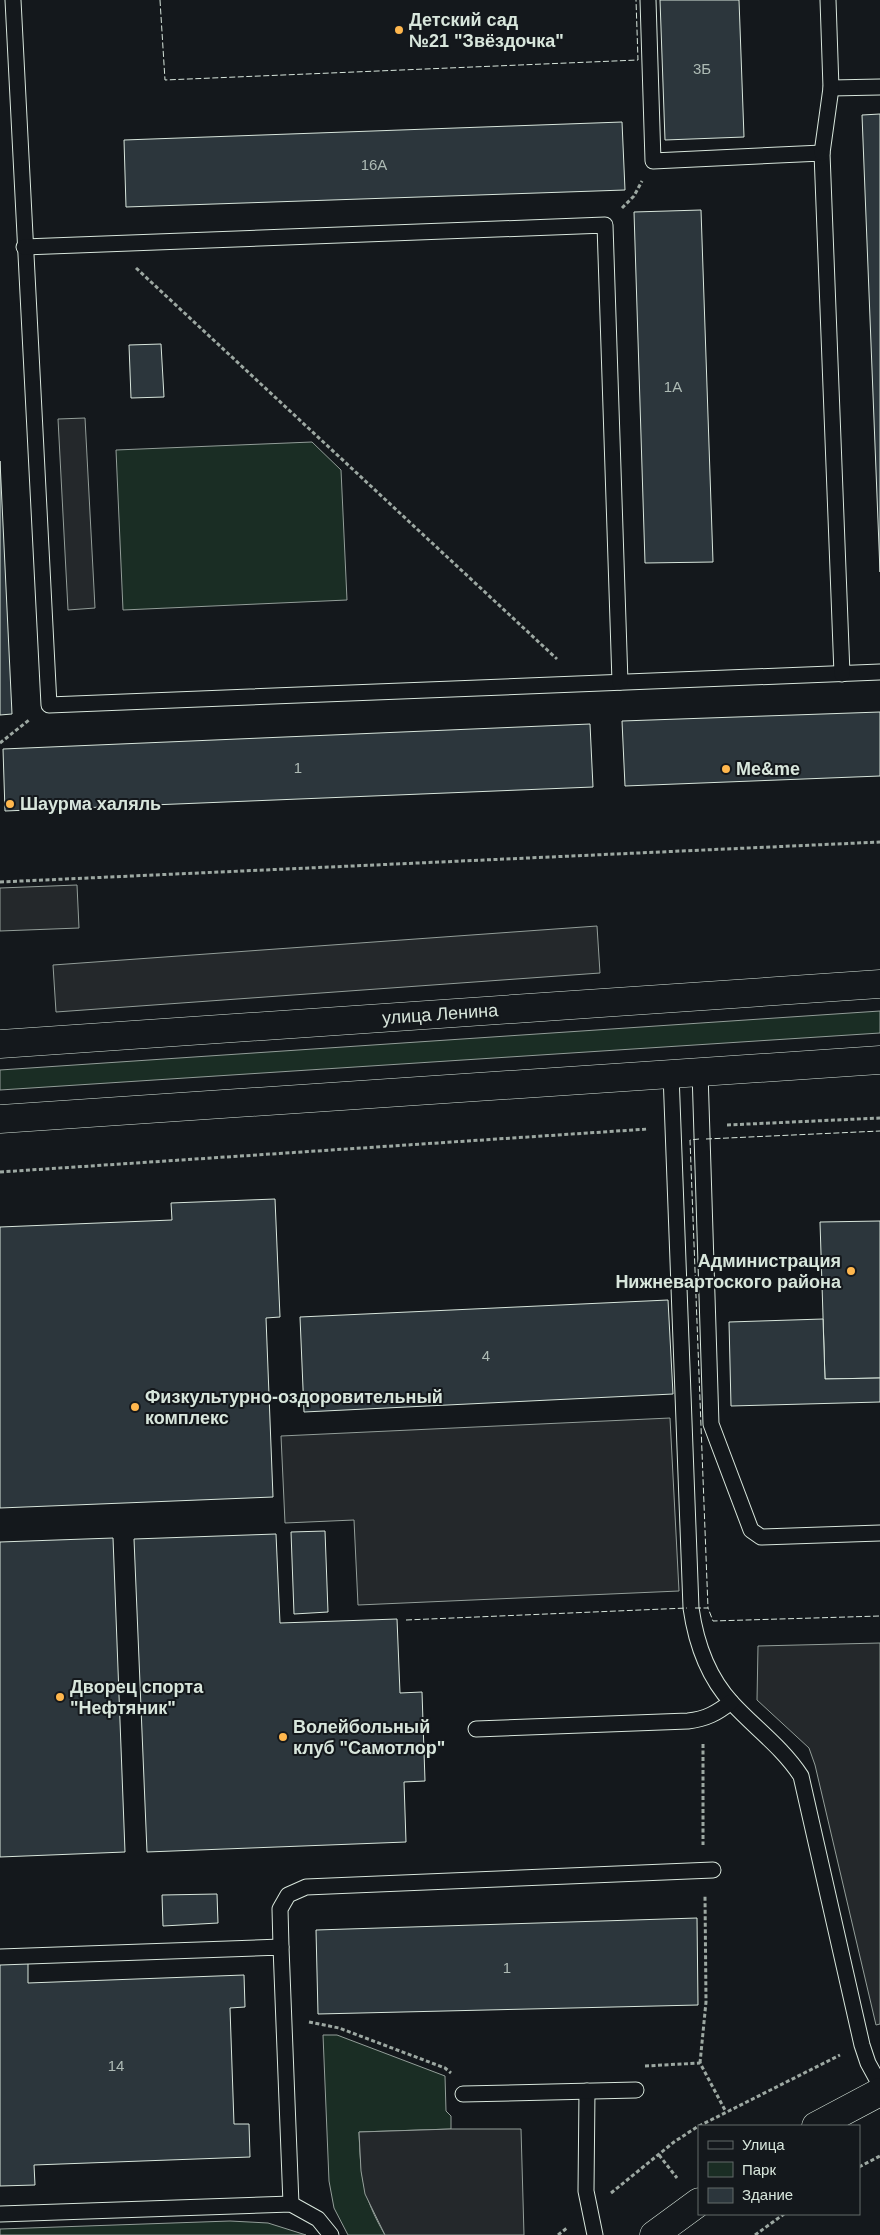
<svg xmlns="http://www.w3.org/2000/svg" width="880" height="2235" font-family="Arial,sans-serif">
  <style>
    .green { fill: #1a2d24; stroke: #939e99 }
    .parking { fill: #24282b; stroke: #939e99 }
    .building { fill: #2c363c; stroke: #d8e6dc }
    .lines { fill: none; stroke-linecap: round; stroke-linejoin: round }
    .lane-casing { stroke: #d8e6dc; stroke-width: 17 }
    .secondary-casing { stroke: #d8e6dc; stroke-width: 29 }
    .primary-casing { stroke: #d8e6dc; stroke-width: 29 }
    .path { stroke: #9da8a2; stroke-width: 3; stroke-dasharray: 4 2.5; stroke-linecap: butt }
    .lane { stroke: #14181c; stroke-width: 15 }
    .secondary { stroke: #14181c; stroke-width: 28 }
    .primary { stroke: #14181c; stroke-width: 28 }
    .fence { stroke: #d8e6dc; stroke-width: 1; stroke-dasharray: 6 2.5; stroke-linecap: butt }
    .poi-dot { fill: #ffb74d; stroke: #14181c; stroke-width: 2 }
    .labels { text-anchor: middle; stroke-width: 4; stroke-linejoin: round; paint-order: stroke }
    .number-label { font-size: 15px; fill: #adbab4 }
    .poi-label { font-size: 18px; font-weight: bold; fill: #d8e6dc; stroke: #14181c; text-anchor: start }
    .street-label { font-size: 18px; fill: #d8e6dc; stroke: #14181c }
  </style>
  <rect width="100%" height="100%" fill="#14181c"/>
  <g class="green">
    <path d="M 312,442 L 341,470 L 347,600 L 123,610 L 116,450 Z"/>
    <path d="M 880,1011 L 880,1033 L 0,1090 L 0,1070 Z"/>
    <path d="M 323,2035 L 337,2035 L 445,2076 L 446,2111 L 451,2116 L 451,2129 L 359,2132 C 361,2178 362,2195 385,2235 L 348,2235 L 334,2208 L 329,2181 Z"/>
    <path d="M 230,2221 L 268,2223 L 306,2235 L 0,2235 L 0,2229 Z"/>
  </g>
  <g class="parking">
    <path d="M 85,418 L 95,608 L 68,610 L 58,419 Z"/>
    <path d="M 77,885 L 79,928 L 0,931 L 0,888 Z"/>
    <path d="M 597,926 L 600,973 L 56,1012 L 53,965 Z"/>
    <path d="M 670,1418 L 679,1591 L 358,1605 L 354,1520 L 285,1523 L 281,1436 Z"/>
    <path d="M 880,1643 L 880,2024 L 876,2025 L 815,1765 L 809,1748 L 757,1700 L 758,1646 Z"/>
    <path d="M 451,2129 L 521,2129 L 524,2235 L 385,2235 L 365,2194 L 361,2171 L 359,2132 Z"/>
  </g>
  <g class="building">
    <path d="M 660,0 L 739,0 L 744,137 L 665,140 Z"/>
    <path d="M 880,114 L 880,572 L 862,115 Z"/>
    <path d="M 622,122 L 625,190 L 126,207 L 124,140 Z"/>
    <path d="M 701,210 L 713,562 L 645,563 L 634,212 Z"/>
    <path d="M 161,344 L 164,397 L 131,398 L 129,345 Z"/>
    <path d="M 0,461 L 12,714 L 0,715 Z"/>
    <path d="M 880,712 L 880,776 L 625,786 L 622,721 Z"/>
    <path d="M 590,724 L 593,787 L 5,811 L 3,749 Z"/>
    <path d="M 275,1199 L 280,1317 L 266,1318 L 273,1497 L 0,1508 L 0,1227 L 172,1220 L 171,1203 Z"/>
    <path d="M 880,1221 L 880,1378 L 825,1379 L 820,1222 Z"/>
    <path d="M 668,1300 L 673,1394 L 304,1412 L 300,1317 Z"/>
    <path d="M 823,1319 L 825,1379 L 880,1378 L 880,1402 L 731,1406 L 729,1322 Z"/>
    <path d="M 325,1531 L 328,1612 L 294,1614 L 291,1532 Z"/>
    <path d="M 276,1534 L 280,1623 L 397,1619 L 400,1693 L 422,1692 L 425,1781 L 404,1782 L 406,1842 L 147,1852 L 134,1539 Z"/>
    <path d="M 113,1538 L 125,1852 L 0,1857 L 0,1542 Z"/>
    <path d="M 217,1894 L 218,1923 L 163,1926 L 162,1895 Z"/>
    <path d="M 697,1918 L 698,2005 L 318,2014 L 316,1930 Z"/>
    <path d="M 28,1963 L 28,1983 L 244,1975 L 245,2007 L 230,2008 L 234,2124 L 249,2124 L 250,2157 L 34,2165 L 35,2185 L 0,2186 L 0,1964 Z"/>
  </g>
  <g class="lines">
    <g class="lane-casing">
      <g id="lane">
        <path d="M 13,0 L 49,705 L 880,672"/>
        <path d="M 648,0 L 653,161 L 822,153 L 842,674"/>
        <path d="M 831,88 L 880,87"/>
        <path d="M 822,153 L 831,88 L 828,0"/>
        <path d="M 24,247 L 605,225 L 620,682"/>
        <path d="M 700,1072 L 711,1424 L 751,1530 L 761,1537 L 880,1533"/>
        <path d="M 671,1074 L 691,1608 C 696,1643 707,1676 732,1703 C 755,1728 782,1747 801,1776 L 862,2045 L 868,2063 L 880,2085"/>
        <path d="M 476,1729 L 688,1721 C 706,1719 717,1713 731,1702"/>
        <path d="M 281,1947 L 280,1909 L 288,1895 L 306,1887 L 713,1870"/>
        <path d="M 0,1957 L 281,1947 L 291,2204"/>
        <path d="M 587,2091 L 586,2191 L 595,2235"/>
        <path d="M 463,2094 L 636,2090"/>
        <path d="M 0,2214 L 291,2204 L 318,2219 L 331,2235"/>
      </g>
    </g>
    <g class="secondary-casing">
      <g id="secondary">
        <path d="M 816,2126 L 880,2092"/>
        <path d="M 654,2235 L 699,2202"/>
      </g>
    </g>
    <g class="primary-casing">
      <g id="primary">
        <path d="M 0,1044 L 880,984"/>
        <path d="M 0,1119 L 880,1060"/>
      </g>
    </g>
    <g class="path">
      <path d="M 622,208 L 634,196 L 642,181"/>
      <path d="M 136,268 L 557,659"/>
      <path d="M 0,743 L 29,720"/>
      <path d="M 0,882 L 880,842"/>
      <path d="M 727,1125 L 880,1118"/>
      <path d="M 0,1172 L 648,1129"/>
      <path d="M 703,1744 L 703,1845"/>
      <path d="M 309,2022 L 339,2028 L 445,2068 L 451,2073"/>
      <path d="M 700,2063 L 706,2002 L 705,1896"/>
      <path d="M 645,2066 L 700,2063 L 726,2112"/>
      <path d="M 659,2155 L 677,2178"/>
      <path d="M 859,2167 L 880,2156"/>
      <path d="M 611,2193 L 674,2142 L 697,2127 L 840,2055"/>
      <path d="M 558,2235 L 567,2228"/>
      <path d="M 755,2235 L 784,2214"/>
    </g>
    <use href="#lane" class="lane"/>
    <use href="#secondary" class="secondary"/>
    <use href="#primary" class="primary"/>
    <g class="fence">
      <path d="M 160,0 L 165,80 L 638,60 L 636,0"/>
      <path d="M 699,1139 L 690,1140 L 708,1608"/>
      <path d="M 706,1139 L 880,1131"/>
      <path d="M 695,1608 L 708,1608 L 713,1621 L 880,1616"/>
      <path d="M 406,1620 L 687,1608"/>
    </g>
  </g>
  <g class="poi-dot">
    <circle cx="399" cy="30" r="5"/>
    <circle cx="726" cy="769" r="5"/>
    <circle cx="10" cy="804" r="5"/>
    <circle cx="851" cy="1271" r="5"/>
    <circle cx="135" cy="1407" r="5"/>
    <circle cx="60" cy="1697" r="5"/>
    <circle cx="283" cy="1737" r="5"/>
  </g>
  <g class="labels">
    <g class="number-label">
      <text x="702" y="74">3Б</text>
      <text x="374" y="170">16А</text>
      <text x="673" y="392">1А</text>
      <text x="298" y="773">1</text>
      <text x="486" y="1361">4</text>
      <text x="507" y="1973">1</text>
      <text x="116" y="2071">14</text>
    </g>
    <g class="poi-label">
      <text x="409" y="26">Детский сад<tspan x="409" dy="21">№21 "Звёздочка"</tspan></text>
      <text x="736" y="775">Me&amp;me</text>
      <text x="20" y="810">Шаурма халяль</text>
      <text x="841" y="1267" text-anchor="end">Администрация<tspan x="841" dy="21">Нижневартоского района</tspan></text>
      <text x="145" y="1403">Физкультурно-оздоровительный<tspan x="145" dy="21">комплекс</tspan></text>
      <text x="70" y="1693">Дворец спорта<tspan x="70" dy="21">"Нефтяник"</tspan></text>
      <text x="293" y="1733">Волейбольный<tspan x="293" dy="21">клуб "Самотлор"</tspan></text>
    </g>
    <g class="street-label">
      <text transform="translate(440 1014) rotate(-4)" y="6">улица Ленина</text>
    </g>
  </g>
  <rect x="698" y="2125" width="162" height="90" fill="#14181c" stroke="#626a69"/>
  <rect x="708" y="2141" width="25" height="8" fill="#14181c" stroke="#626a69"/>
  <text x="742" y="2150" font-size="15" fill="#d8e6dc">Улица</text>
  <rect x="708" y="2162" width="25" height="15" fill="#1a2d24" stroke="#626a69"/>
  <text x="742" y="2175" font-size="15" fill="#d8e6dc">Парк</text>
  <rect x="708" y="2188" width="25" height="15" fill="#2c363c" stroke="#626a69"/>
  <text x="742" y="2200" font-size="15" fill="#d8e6dc">Здание</text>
</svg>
